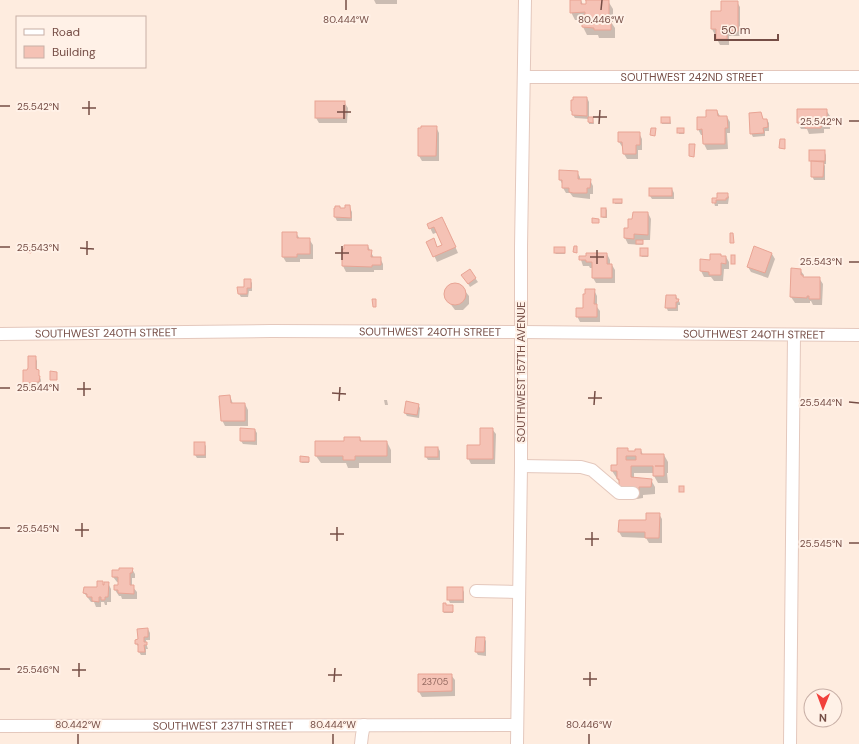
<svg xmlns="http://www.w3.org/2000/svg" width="859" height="744" font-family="'DM Sans',sans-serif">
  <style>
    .shadow { fill: #0003 }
    .building { fill: #f5c2b5; stroke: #e9a494; fill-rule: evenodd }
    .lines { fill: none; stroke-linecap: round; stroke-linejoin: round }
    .minor-casing { stroke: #e4c8bd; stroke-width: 14 }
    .minor { stroke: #fff; stroke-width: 12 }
    .ticks { fill: none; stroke: #754d45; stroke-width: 1.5 }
    .labels { text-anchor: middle; stroke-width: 4; stroke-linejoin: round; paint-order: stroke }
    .number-label { font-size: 9px; fill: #956a61 }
    .street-label { font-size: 11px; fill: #754d45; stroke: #fff1e7 }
    .ticks-label { font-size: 10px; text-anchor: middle; fill: #754d45; stroke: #fff1e7; stroke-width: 4; stroke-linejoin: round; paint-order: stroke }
  </style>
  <rect width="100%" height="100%" fill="#feecdf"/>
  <g class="shadow">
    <path d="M 374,0 L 397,0 L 397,4 L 376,4 Z"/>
    <path d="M 581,0 L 583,5 L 587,5 L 587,0 L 604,0 L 608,1 L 613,9 L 613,22 L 611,22 L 615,28 L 615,38 L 599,38 L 598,35 L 587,35 L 583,27 L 583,20 L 575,20 L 571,12 Z"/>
    <path d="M 737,2 L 740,7 L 740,36 L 729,36 L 729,45 L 720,45 L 717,39 L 717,35 L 715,35 L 712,29 L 712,12 L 722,12 Z"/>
    <path d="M 587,98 L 589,102 L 589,118 L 593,118 L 594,124 L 589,124 L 589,119 L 575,118 L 573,115 Z"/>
    <path d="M 344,102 L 348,108 L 347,123 L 319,123 L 316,118 Z"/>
    <path d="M 798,110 L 826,110 L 830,116 L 830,129 L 824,129 L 824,133 L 809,134 L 807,129 L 801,129 L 798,123 Z"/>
    <path d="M 717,111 L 720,116 L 727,117 L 730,122 L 730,133 L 727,133 L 728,149 L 707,150 L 704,144 L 703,135 L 701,135 L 698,129 L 707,118 Z"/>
    <path d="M 670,118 L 671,124 L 662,124 L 662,122 Z"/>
    <path d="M 763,120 L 767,120 L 769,123 L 769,131 L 765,131 L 765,136 L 753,137 L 751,133 Z"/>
    <path d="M 436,127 L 439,133 L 439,161 L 422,161 L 419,156 Z"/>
    <path d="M 678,129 L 684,129 L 684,134 L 679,134 Z"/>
    <path d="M 639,133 L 642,139 L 642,150 L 638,150 L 638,159 L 627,159 L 624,154 L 623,148 L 619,142 Z"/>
    <path d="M 824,151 L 826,155 L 826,164 L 824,164 L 825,166 L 825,180 L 814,180 L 812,176 L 812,164 L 810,160 Z"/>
    <path d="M 577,172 L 580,177 L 580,180 L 590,180 L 593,186 L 593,194 L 590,194 L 590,199 L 573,197 L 570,193 L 566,193 L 563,188 L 563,185 L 560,180 Z"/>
    <path d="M 672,189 L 674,193 L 674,199 L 652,199 L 650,196 Z"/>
    <path d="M 727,194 L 729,197 L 728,204 L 718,204 L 718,206 L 715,206 L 713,199 L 718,199 Z"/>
    <path d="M 614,200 L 622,201 L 622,204 L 615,204 Z"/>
    <path d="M 349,206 L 352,212 L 352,221 L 337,221 L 335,217 L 335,209 L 340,207 L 341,209 L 346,209 Z"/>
    <path d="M 602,209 L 606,209 L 607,210 L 607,218 L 603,218 L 602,217 Z"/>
    <path d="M 648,213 L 651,219 L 650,240 L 641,240 L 643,245 L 628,244 L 625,238 L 625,229 L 629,229 Z"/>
    <path d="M 445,223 L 458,253 L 437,262 L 428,242 L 436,245 L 438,248 L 443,246 L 438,232 L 433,234 L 428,224 Z"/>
    <path d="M 296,233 L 300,239 L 309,239 L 313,245 L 313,259 L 300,259 L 300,262 L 286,262 L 283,257 Z"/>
    <path d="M 368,246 L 374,258 L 380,258 L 383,264 L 383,270 L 374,270 L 374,272 L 346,272 L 343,266 L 343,250 Z"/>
    <path d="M 564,248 L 565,254 L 556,254 L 555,253 Z"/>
    <path d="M 648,249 L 648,257 L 642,257 L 641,256 Z"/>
    <path d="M 607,254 L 610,260 L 610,265 L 612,265 L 615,270 L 615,283 L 596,283 L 593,278 L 593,268 L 590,268 L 589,266 L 583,266 L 580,257 Z"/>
    <path d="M 772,254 L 775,259 L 768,278 L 751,272 L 748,267 Z"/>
    <path d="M 720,255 L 722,257 L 726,257 L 729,262 L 729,269 L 724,269 L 723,281 L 714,281 L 711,277 L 704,277 L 701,271 L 701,260 L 711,261 Z"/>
    <path d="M 800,270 L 804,275 L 803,278 L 819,278 L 823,284 L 822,305 L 813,305 L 811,301 L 810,301 L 810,303 L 795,303 L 791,297 Z"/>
    <path d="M 470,271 L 478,282 L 470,287 L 463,275 Z"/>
    <path d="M 250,280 L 252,283 L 252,291 L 249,291 L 248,297 L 241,297 L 239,294 L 245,288 Z"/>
    <path d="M 451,285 L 460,285 L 469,296 L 469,304 L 463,310 L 455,310 L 446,298 L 446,290 Z"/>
    <path d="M 594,290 L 597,296 L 597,307 L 600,311 L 600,322 L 580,322 L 577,316 L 584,309 Z"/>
    <path d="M 676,296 L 680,303 L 680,305 L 678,305 L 678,311 L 668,311 L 666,307 Z"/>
    <path d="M 35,357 L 37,361 L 37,371 L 41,380 L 40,386 L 26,386 L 24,382 L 27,371 Z"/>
    <path d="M 230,396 L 233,404 L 245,404 L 248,410 L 248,426 L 225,426 L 222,420 Z"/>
    <path d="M 384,400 L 387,400 L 388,405 L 385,405 Z"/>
    <path d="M 418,404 L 420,408 L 419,418 L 407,416 L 405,413 Z"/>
    <path d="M 492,429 L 496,434 L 495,464 L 471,464 L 468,458 L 481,446 Z"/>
    <path d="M 255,430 L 257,433 L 257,445 L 243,444 L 241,441 Z"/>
    <path d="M 360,438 L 362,442 L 387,442 L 391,450 L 391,463 L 359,463 L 359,468 L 348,468 L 346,463 L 321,463 L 316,456 L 345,442 Z"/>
    <path d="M 204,443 L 206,446 L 206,458 L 197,458 L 195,455 Z"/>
    <path d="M 438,448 L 440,451 L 440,460 L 428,460 L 426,457 Z"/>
    <path d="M 641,450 L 643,455 L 664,455 L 668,462 L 668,473 L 667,473 L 668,483 L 658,483 L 654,476 L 654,473 L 634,473 L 634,479 L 651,480 L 655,487 L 655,494 L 643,495 L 643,498 L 637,499 L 620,483 L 612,471 L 618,466 L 628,452 L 636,452 Z"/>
    <path d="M 308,458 L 309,463 L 302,463 L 301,462 Z"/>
    <path d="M 659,514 L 662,519 L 662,543 L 649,543 L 646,538 L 622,537 L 619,532 L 647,521 Z"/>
    <path d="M 132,569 L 135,574 L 135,578 L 132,578 L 132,586 L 137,592 L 137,599 L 122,599 L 121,596 L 119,596 L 115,590 L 119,586 L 119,582 L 117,582 L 113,577 Z"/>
    <path d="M 102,582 L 105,587 L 108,583 L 111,589 L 111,602 L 107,602 L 107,605 L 105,605 L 104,602 L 101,602 L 101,607 L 96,607 L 94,602 L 91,602 L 88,598 L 84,593 L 98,588 Z"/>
    <path d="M 462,588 L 464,592 L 464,603 L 450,603 L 448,599 Z"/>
    <path d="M 446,605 L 452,606 L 453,613 L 444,613 L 444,612 Z"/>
    <path d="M 148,629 L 150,633 L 150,640 L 146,640 L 146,643 L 148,649 L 146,649 L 146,655 L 141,655 L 139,652 L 139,647 L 136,644 Z"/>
    <path d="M 484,638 L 486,641 L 486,656 L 478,655 L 476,652 Z"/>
    <path d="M 451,675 L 455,680 L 455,696 L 422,697 L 419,692 Z"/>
  </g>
  <g class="building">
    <path d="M 570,0 L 581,0 L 581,4 L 586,4 L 586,0 L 585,0 L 609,0 L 609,15 L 603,15 L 603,20 L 611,20 L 611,30 L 594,30 L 594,28 L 582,27 L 582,15 L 585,15 L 585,12 L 570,13 Z"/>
    <path d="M 721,1 L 738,1 L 738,31 L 727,31 L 727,39 L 716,39 L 716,29 L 711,29 L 711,11 L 721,11 Z"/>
    <path d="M 573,97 L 587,97 L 587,116 L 572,115 L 572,111 L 571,111 L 571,100 L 573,100 Z"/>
    <rect x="315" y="101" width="30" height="17"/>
    <path d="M 797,109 L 827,109 L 827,123 L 821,123 L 821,128 L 805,128 L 805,123 L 797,123 Z"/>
    <path d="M 706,110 L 717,110 L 718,116 L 727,116 L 728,128 L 725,128 L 725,144 L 703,144 L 702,129 L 697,130 L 697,117 L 706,117 Z"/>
    <path d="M 761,112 L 763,119 L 767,119 L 768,127 L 763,128 L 764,133 L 750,134 L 749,113 Z"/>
    <path d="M 588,117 L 593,117 L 593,123 L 588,122 Z"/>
    <rect x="661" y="117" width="9" height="6"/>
    <path d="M 421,126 L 437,126 L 436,156 L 418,156 L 418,128 L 421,128 Z"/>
    <path d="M 651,128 L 656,128 L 655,136 L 650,135 Z"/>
    <rect x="677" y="128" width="7" height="5"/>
    <path d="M 618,132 L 640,132 L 640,145 L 636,145 L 636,154 L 623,154 L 622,142 L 618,142 Z"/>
    <path d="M 780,139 L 785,139 L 785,149 L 779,148 Z"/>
    <path d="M 689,144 L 695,144 L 694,157 L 689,156 Z"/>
    <rect x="809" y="150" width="16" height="11"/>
    <path d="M 811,161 L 824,162 L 823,177 L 811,177 Z"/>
    <path d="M 559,170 L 578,171 L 578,179 L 591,179 L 590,188 L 587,188 L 587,193 L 573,193 L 569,192 L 569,188 L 562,188 L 562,180 L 559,180 Z"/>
    <rect x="649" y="188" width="23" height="8"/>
    <path d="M 717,193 L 728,193 L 728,198 L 726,198 L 726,200 L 716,200 L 716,203 L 712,203 L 712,198 L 717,198 Z"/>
    <rect x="613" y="199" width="9" height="4"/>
    <path d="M 345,205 L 350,205 L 351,218 L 334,217 L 334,208 L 335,208 L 335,206 L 340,206 L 340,208 L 345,208 Z"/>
    <rect x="601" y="208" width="5" height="9"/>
    <path d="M 633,212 L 648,212 L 648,235 L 634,234 L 634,239 L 624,238 L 624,228 L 628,228 L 628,219 L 632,219 Z"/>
    <path d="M 442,217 L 456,247 L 433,257 L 426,242 L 434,238 L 437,247 L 442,245 L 434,227 L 429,229 L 427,224 Z"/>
    <path d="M 592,218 L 599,219 L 599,223 L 592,223 Z"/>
    <path d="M 282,232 L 297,232 L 297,238 L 310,238 L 310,254 L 297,254 L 297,257 L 282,257 Z"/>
    <path d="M 730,233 L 733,233 L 734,243 L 730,243 Z"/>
    <rect x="636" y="240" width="7" height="4"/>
    <path d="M 344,245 L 368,245 L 368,250 L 372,250 L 371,257 L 381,257 L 381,265 L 372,265 L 372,267 L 342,266 L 342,249 L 344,249 Z"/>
    <path d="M 27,246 L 32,247 L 31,253 L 26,252 Z"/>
    <path d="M 574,246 L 577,246 L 577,253 L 573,252 Z"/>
    <path d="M 754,246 L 772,253 L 765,273 L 747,267 Z"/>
    <rect x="554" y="247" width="11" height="6"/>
    <rect x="640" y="248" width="8" height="8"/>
    <path d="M 586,253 L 607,253 L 607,264 L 612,264 L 612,278 L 592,278 L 592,262 L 586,262 L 586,260 L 579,260 L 579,256 L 586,256 Z"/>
    <path d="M 710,254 L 721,254 L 721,256 L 726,256 L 726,264 L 721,263 L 721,275 L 709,275 L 709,272 L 700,271 L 700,259 L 710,260 Z"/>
    <rect x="731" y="255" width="4" height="9"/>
    <path d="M 791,268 L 801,269 L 801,275 L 803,275 L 803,277 L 820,277 L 820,299 L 809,299 L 809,296 L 807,296 L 807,298 L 790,297 Z"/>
    <path d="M 470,269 L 476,278 L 468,284 L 461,275 Z"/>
    <path d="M 244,279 L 251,279 L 251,288 L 247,288 L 247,294 L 238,294 L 237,287 L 244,287 Z"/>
    <circle cx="455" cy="294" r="11"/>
    <path d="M 585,289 L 595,289 L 594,304 L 597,304 L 597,317 L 576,317 L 576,308 L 583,308 L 583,294 L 585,294 Z"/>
    <path d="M 666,295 L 676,295 L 676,299 L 679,299 L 678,302 L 676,302 L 676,308 L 665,308 Z"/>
    <path d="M 372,299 L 376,299 L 376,307 L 373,307 Z"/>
    <path d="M 28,356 L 36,356 L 36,369 L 39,370 L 39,376 L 40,376 L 39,382 L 23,383 L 23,370 L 27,370 L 28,368 Z"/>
    <path d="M 50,371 L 57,372 L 57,380 L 50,380 Z"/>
    <path d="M 230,395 L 231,403 L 245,403 L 245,421 L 221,421 L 219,396 Z"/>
    <path d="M 406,401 L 419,404 L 417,415 L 404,413 Z"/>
    <path d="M 240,428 L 255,429 L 255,441 L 240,441 Z"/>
    <path d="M 480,428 L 493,428 L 493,459 L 467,459 L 467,445 L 480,445 Z"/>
    <path d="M 344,437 L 360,437 L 360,441 L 387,441 L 387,456 L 355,456 L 355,460 L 343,460 L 343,456 L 315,456 L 315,441 L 344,441 Z"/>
    <rect x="194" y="442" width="11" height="13"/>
    <rect x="425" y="447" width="13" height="10"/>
    <path d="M 617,448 L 628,448 L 628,451 L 635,451 L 635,449 L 641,449 L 641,454 L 664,454 L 664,466 L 655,466 L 664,466 L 664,476 L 653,476 L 653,466 L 631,466 L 631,477 L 652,479 L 651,487 L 639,487 L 639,491 L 625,490 L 625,487 L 619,487 L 619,479 L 617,479 L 617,471 L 611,471 L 611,465 L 617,465 ZM 626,456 L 636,456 L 636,460 L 626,460 Z"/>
    <path d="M 300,456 L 309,457 L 309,462 L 300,462 Z"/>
    <rect x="679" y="486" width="5" height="6"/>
    <path d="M 646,513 L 660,513 L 659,538 L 645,538 L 645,532 L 618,532 L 619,520 L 646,520 Z"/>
    <path d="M 119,568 L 133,568 L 132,573 L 130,573 L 130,585 L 134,585 L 134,594 L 118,593 L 118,590 L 114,590 L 114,585 L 118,585 L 118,577 L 112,577 L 112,570 L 119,570 Z"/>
    <path d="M 97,581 L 103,581 L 103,585 L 104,585 L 104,582 L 109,582 L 108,597 L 105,597 L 105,600 L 101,600 L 101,597 L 99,597 L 99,602 L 92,601 L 92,597 L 87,597 L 87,594 L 83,593 L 84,587 L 97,587 Z"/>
    <rect x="447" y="587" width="16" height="13"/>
    <path d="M 443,603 L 446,603 L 446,605 L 453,605 L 453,612 L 443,612 Z"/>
    <path d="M 148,628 L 148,637 L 144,637 L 144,642 L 147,642 L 147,645 L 144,645 L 145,652 L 138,652 L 138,644 L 135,644 L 135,640 L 138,639 L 137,629 Z"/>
    <path d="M 476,637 L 485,637 L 484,652 L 475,652 Z"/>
    <path d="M 418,674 L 452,674 L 452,691 L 418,692 Z"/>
  </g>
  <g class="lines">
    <g class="minor-casing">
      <g id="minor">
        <path id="s1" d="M 524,77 L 859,77"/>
        <path id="s2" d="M 0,334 L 271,331 L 522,332 L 859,335"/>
        <path d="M 521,466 L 581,467 L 592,470 L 619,493 L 633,493"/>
        <path d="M 476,591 L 518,592"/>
        <path id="s3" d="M 0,726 L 517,725"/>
        <path d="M 361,744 L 362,735 L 364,725"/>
        <path d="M 517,744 L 521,466 L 521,247 L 525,0"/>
        <path d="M 790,744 L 794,335"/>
      </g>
    </g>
    <use href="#minor" class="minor"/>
  </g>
  <path class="ticks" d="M 346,10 L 346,0M 601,10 L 602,0M 0,106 L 10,106M 82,108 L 96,108M 337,112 L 351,112M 89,115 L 89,101M 593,117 L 607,117M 344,119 L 344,105M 849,121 L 859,121M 599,124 L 600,110M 0,247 L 10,247M 80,248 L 94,249M 335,253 L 349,253M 87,255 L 87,241M 590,257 L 604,257M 342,260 L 342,246M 849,262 L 859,262M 597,264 L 597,250M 0,388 L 10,388M 77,389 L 91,389M 332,393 L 346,394M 84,396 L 84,382M 588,398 L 602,398M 339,401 L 340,387M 849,402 L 859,403M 594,405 L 595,391M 0,528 L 10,528M 75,530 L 89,530M 330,534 L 344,534M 82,537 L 82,523M 585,539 L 599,539M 337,541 L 337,527M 849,543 L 859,543M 592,546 L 592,532M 0,669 L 10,669M 72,670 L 86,670M 328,675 L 342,675M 79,677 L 79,663M 583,679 L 597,679M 334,682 L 335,668M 590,686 L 590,672M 78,744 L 78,734M 333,744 L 333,734M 589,744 L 589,734"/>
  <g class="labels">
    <g class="number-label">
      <text x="435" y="685">23705</text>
    </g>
    <g class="street-label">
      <text dy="4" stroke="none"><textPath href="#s1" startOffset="168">SOUTHWEST 242ND STREET</textPath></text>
      <text dy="4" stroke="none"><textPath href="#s2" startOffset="430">SOUTHWEST 240TH STREET</textPath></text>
      <text dy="4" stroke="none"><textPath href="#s2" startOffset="106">SOUTHWEST 240TH STREET</textPath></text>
      <text dy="4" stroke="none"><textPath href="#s2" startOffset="754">SOUTHWEST 240TH STREET</textPath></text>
      <text transform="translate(521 372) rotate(-90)" y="4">SOUTHWEST 157TH AVENUE</text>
      <text dy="4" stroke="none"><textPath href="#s3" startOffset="223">SOUTHWEST 237TH STREET</textPath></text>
    </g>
  </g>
  <g class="ticks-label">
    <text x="346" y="23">80.444°W</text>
    <text x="601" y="23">80.446°W</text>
    <text x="38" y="110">25.542°N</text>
    <text x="821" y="125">25.542°N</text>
    <text x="38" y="251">25.543°N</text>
    <text x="821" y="265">25.543°N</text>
    <text x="38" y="391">25.544°N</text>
    <text x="821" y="406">25.544°N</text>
    <text x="38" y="532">25.545°N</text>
    <text x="821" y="547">25.545°N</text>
    <text x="38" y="673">25.546°N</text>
    <text x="78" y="728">80.442°W</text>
    <text x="333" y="728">80.444°W</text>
    <text x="589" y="728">80.446°W</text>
  </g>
  <rect x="16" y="16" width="130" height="52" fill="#fff1e7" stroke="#c8afa6"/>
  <rect x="24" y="29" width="20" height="6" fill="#ffffff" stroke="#c8afa6"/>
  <text x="52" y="36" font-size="12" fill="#754d45">Road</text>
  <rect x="24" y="46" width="20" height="12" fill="#f5c2b5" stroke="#c8afa6"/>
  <text x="52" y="56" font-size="12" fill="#754d45">Building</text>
  <g transform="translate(823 708) rotate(181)"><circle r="19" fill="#fff1e7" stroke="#c8afa6"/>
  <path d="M0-3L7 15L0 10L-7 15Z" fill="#f1403b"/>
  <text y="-6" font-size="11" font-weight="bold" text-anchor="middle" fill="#754d45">N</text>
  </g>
  <path d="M715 34v6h63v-6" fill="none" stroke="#754d45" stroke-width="2"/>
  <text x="721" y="34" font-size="12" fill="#754d45" stroke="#fff1e7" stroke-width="3" paint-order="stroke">50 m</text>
</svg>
